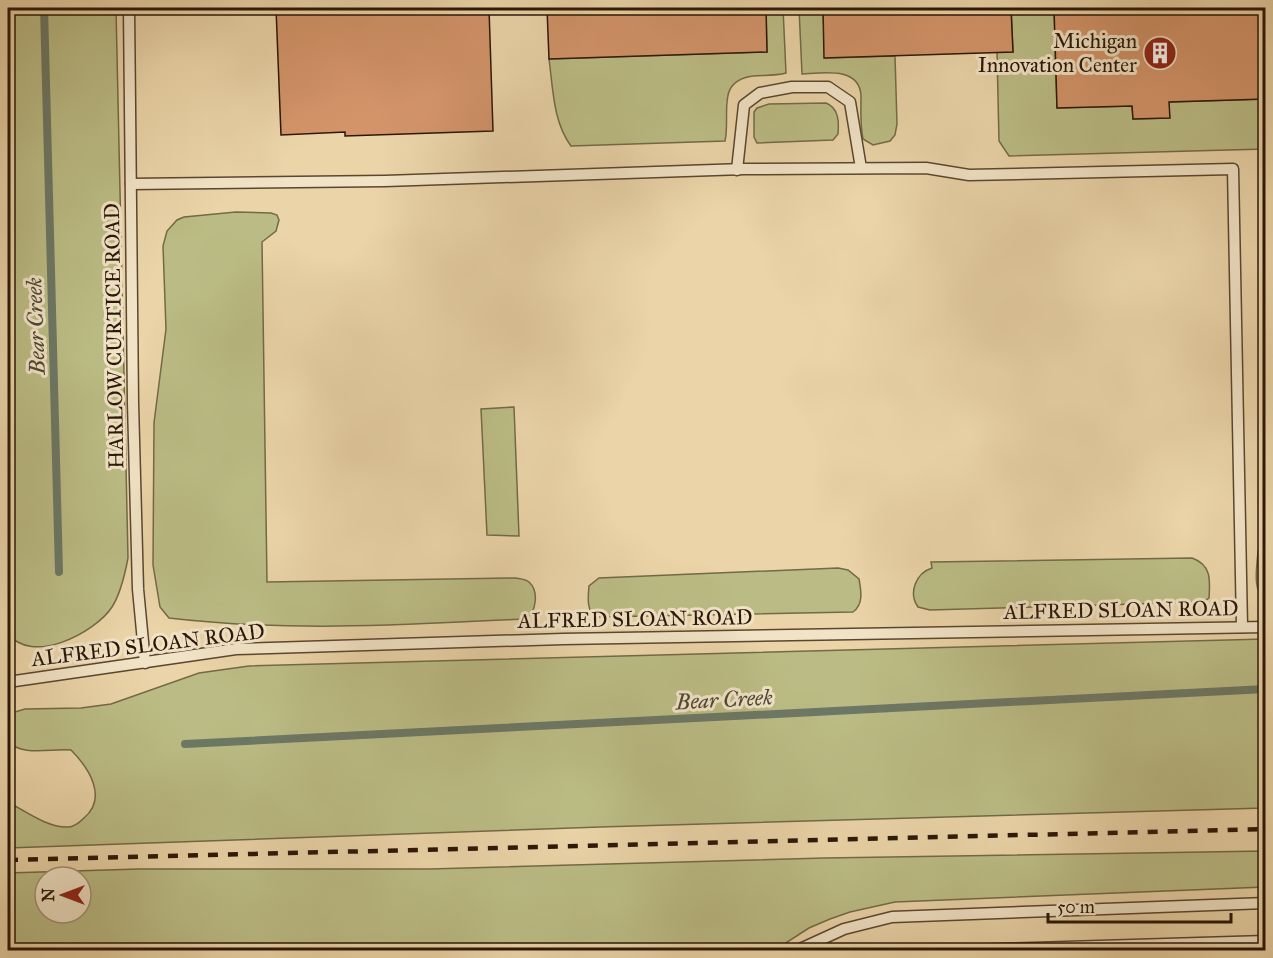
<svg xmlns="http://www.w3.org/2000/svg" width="1273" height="958" font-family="'IM FELL Great Primer',serif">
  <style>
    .green { fill: #bbbc85; stroke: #736a46; stroke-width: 1.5; fill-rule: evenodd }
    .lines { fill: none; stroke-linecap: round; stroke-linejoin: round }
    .stream { stroke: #6c7865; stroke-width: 8 }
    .building { fill: #d3946a; stroke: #2b1707; stroke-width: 1.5 }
    .lane-casing { stroke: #5b462f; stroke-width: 13 }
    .lane { stroke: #f1e3c6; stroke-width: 10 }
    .rail { stroke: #2b1707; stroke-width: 4.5; stroke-dasharray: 10 10; stroke-linecap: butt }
    .labels { text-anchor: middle; stroke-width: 6; stroke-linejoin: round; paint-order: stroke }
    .poi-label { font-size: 21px; fill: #2b1707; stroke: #f1e3c6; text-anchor: end }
    .street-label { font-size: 21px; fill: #2b1707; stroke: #f1e3c6 }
    .water-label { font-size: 22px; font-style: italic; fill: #4c4836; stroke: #f1e3c6 }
  </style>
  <rect width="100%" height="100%" fill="#ead4a8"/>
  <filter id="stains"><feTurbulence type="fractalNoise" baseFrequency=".00333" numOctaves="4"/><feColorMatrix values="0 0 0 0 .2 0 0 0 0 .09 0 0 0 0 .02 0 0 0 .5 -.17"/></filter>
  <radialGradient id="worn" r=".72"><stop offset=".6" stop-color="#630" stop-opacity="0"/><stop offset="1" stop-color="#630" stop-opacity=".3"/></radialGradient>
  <g class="green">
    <path d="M 8,8 L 116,8 L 128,558 C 125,574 121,593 112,607 C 95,633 31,666 8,633 Z"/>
    <path d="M 766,8 L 783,8 L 786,73 C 775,76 764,75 753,76 C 715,81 731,114 725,141 L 571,146 C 553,122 553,88 549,59 L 767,52 Z"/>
    <path d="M 799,8 L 823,8 L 825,58 L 895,56 L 897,124 L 895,135 L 890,141 L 873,145 L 863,139 C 860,125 861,110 861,96 C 860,66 822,73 802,74 Z"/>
    <path d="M 1011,8 L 1054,8 L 1057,108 L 1132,106 L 1133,119 L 1169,118 L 1169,102 L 1265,99 L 1265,149 L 1009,156 L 999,141 L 997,52 L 1013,52 Z"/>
    <path d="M 826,103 C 839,108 839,122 838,134 L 833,140 L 757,143 L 754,137 L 754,112 L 757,108 L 769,104 Z"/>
    <path d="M 236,212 L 271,213 L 277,215 L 279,220 L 276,231 L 262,242 L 267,582 L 515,578 C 520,579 525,579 529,582 C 539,591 537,614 524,619 C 405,625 287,632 169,618 L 160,607 L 153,565 L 154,423 L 166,329 L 163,246 L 167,231 L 177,220 L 184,217 Z"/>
    <path d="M 514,407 L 519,536 L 487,535 L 481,409 Z"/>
    <path d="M 1265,550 L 1266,550 L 1265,601 C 1252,589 1257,568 1258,551 Z"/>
    <path d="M 1192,558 C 1212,565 1210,581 1209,598 L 1203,602 L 930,610 L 918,607 C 908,593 916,573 932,568 L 931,562 Z"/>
    <path d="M 838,568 L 848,570 L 859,579 C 861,590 864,604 853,612 L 598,617 C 586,614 588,597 589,586 L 599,578 Z"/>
    <path d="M 1265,639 L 1265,808 L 600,827 L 8,848 L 8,802 C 25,811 48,828 68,827 C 74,827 79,823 84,818 C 108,798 89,768 71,750 C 52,748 21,757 8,741 L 8,714 L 25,709 L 81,708 L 111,704 L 199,673 L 249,666 Z"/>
    <path d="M 1265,851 L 1265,887 L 895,902 L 850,912 L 830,919 L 809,928 L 775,950 L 568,950 L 557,948 L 495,948 L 8,950 L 8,873 L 139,869 L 430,869 L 825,858 ZM 45,877 L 81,877 L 81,913 L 45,913 Z"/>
  </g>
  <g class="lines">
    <g class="stream">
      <path d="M 44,8 L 59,572"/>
      <path d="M 185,744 L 1266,689"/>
    </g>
  </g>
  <g class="building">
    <path d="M 276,8 L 489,8 L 493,131 L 345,136 L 345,132 L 281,135 Z"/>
    <path d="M 547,8 L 766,8 L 767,52 L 549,59 Z"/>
    <path d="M 823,8 L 1011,8 L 1013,52 L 824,58 Z"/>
    <path d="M 1054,8 L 1266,8 L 1266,99 L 1169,102 L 1170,118 L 1133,119 L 1132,106 L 1057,108 Z"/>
  </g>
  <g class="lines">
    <g class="lane-casing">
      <g id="lane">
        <path d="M 129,8 L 133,403 L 138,589 L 145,663"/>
        <path d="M 737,170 L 744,105 L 760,93 L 792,87 L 828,87 L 850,102 L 861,168"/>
        <path d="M 131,184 L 385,181 L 744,169 L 926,168 L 969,175 L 1233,169 L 1242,627"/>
        <path d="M 8,682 L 236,649 L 563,639 L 1266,627"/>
        <path d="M 798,950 L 844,929 L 892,917 L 1266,903"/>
        <path d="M 970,950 L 1266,941"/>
      </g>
    </g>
    <use href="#lane" class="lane"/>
    <path class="rail" d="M 8,860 L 1266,829"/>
  </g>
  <defs>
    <g id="building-disc" transform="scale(1.725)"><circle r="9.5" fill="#8f2418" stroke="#f1e3c6"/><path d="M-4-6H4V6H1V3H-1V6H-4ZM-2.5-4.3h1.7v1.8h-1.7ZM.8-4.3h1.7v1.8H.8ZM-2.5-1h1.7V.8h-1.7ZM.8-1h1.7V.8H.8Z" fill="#fff"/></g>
  </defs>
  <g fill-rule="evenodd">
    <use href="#building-disc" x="1160" y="53"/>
  </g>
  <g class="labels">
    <g class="poi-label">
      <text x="1137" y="48">Michigan<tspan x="1137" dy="24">Innovation Center</tspan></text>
    </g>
    <g class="street-label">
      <text transform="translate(114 336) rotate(-91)" y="7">HARLOW CURTICE ROAD</text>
      <text transform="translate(1121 610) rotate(-1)" y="7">ALFRED SLOAN ROAD</text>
      <text transform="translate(635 619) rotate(-1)" y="7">ALFRED SLOAN ROAD</text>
      <text transform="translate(148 645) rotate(-7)" y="7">ALFRED SLOAN ROAD</text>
    </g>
    <g class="water-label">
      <text transform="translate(35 326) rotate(-92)" y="8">Bear Creek</text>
      <text transform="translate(724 699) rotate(-3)" y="8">Bear Creek</text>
    </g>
  </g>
  <rect width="1273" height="958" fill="none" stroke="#ead4a8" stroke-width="30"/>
  <rect x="9" y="9" width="1255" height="940" fill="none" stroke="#2b1707" stroke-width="3"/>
  <rect x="15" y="15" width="1243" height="928" fill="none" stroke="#2b1707" stroke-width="1.5"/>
  <g transform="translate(63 895) rotate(270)"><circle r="28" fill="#f1e3c6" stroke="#a2917a" stroke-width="1.5"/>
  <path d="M0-4.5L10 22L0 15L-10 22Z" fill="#8f2418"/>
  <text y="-9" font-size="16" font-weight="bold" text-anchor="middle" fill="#2b1707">N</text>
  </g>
  <path d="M1048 913v9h183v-9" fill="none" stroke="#2b1707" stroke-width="3"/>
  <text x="1057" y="913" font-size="18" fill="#2b1707" stroke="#f1e3c6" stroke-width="4.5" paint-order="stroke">50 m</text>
  <rect width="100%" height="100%" filter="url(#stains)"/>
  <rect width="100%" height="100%" fill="url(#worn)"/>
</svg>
